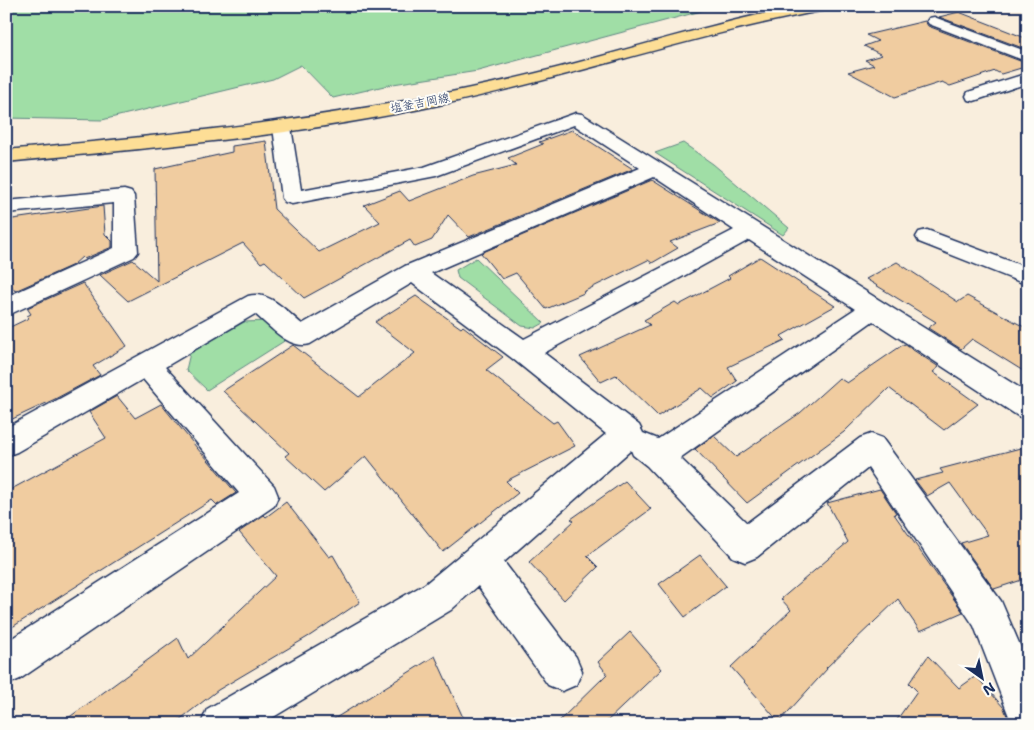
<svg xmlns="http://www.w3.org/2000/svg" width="1034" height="730" font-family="'Shantell Sans','Klee One',sans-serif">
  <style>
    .green { fill: #a0dea6; stroke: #5e8682 }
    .building { fill: #f0cca0; stroke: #1b2f5e }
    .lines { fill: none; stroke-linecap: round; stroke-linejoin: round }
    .minor-casing { stroke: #1b2f5e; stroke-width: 3 }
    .major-casing { stroke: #1b2f5e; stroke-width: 3 }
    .minor { fill: #fdfcf7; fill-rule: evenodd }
    .major { fill: #fdde96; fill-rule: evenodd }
    .labels { text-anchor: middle; stroke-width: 4; stroke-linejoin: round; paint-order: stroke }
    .far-street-label { font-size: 12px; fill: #1b2f5e; stroke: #fdfcf7 }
  </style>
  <rect width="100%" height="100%" fill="#f9eedd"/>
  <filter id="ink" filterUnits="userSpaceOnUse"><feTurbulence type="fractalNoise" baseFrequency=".02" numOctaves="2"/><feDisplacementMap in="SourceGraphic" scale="10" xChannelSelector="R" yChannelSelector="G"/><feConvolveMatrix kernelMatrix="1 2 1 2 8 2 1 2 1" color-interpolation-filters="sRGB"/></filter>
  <g filter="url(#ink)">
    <g class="green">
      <path d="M 6,6 L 720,6 L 478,71 L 393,84 L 333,98 L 301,65 L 273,79 L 102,120 L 6,118 Z"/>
      <path d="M 683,143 L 713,164 L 789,228 L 783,235 L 655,153 Z"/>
      <path d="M 476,258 L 544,323 L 535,328 L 522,326 L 458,278 L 456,270 Z"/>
      <path d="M 270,321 L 289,338 L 207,390 L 186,370 L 190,353 L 244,322 Z"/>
    </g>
    <g class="building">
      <path d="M 959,12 L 1028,39 L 1028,50 L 939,17 Z"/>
      <path d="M 925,21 L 928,26 L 1028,64 L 1028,66 L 1001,74 L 995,71 L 950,86 L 942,82 L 895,97 L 848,72 L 874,65 L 865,60 L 882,55 L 864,46 L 878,41 L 866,35 Z"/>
      <path d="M 572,130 L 633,169 L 469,237 L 448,215 L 432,240 L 415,247 L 410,240 L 304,298 L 265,261 L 261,263 L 243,243 L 128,301 L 100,275 L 133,260 L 157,281 L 155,169 L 232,152 L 232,146 L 266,141 L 274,209 L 319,252 L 380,222 L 364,205 L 400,191 L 409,201 L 473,176 L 516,165 L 508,158 L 543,144 L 539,142 Z"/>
      <path d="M 652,180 L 720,223 L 670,242 L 678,248 L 652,263 L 648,260 L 583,292 L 584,293 L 546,309 L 516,273 L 502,279 L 481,253 Z"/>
      <path d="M 103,206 L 105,234 L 112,241 L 112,247 L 84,259 L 82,257 L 73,265 L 15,291 L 6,278 L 6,220 Z"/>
      <path d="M 760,257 L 835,306 L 781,336 L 785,340 L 728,367 L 737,381 L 713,398 L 702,388 L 658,416 L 616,375 L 601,382 L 580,357 L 650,325 L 644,320 L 675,302 L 679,305 L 730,278 L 728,276 Z"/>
      <path d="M 897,262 L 958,302 L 967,296 L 1028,329 L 1028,374 L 972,339 L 961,349 L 928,328 L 936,322 L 866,279 Z"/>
      <path d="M 83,283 L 127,346 L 93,366 L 100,375 L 55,399 L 6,422 L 6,329 L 29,318 L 27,316 L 31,314 L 27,308 Z"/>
      <path d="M 416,296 L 461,328 L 463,326 L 503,357 L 486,370 L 553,423 L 557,421 L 575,446 L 506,481 L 518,493 L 443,552 L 366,456 L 324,492 L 285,456 L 289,453 L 223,391 L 293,345 L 359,397 L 415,353 L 375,322 Z"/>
      <path d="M 904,344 L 939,367 L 933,372 L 978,404 L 944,430 L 889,388 L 844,432 L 747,503 L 695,449 L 714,436 L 736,457 L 800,413 L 839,378 L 847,383 Z"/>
      <path d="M 117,396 L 135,418 L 161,404 L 202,454 L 203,454 L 236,493 L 217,505 L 212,500 L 6,631 L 6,492 L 106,438 L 89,412 Z"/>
      <path d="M 1028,446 L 1028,578 L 994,589 L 961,543 L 988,535 L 950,483 L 927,496 L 915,480 L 943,473 L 940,469 Z"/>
      <path d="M 625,481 L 651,509 L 587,556 L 598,567 L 564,600 L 529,562 L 574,521 L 571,519 Z"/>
      <path d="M 880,489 L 896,513 L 894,514 L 963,612 L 920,631 L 898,599 L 826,668 L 827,669 L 779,722 L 731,667 L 791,610 L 781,599 L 848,542 L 827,503 Z"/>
      <path d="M 286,502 L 329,557 L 333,555 L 360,602 L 311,635 L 218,690 L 174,724 L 60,724 L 178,638 L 188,659 L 276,576 L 239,532 L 264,515 L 266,517 Z"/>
      <path d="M 700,555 L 726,586 L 685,617 L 659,584 Z"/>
      <path d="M 630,632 L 662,669 L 604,724 L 556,724 L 607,674 L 598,662 Z"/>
      <path d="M 435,656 L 466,724 L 326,724 Z"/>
      <path d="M 928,656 L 959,688 L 976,676 L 1004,708 L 1010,724 L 894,724 L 917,691 L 909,683 Z"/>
    </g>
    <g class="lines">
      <g class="minor-casing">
        <g id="minor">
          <path d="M 934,17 L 1028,52 L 1028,62 L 929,24 L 927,21 L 929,18 Z"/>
          <path d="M 1028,73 L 1028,83 L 974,101 L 968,100 L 966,96 L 968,92 Z"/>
          <path d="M 576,113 L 582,114 L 1028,393 L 1028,420 L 1018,416 L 873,321 L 680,458 L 747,523 L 860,438 L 871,434 L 882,438 L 1001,601 L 1028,664 L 1028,724 L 1012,724 L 974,626 L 868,468 L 757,557 L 745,562 L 733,557 L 647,466 L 633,455 L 631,450 L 504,562 L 576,657 L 582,671 L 576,685 L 562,691 L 548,685 L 478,586 L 451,610 L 262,724 L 201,724 L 207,709 L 425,584 L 606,434 L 513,359 L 412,283 L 310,344 C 289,350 271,327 255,314 L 165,367 L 274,486 L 278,496 L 274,506 L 20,679 L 6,685 L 6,642 L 239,493 L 143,379 L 17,452 L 6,456 L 6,428 L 248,296 C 269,290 287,312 302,324 L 405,266 L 640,168 L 574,125 L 436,176 L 292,204 L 285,202 L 282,198 L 273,127 L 276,123 L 282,122 L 288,123 L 291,127 L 301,190 L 424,167 ZM 654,177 L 734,230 L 524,339 L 431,273 ZM 749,240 L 855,309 L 658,439 L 643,433 L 639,425 L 544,353 Z"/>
          <path d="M 124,190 L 131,192 L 134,196 L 138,252 L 134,257 L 6,316 L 6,297 L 114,248 L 114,203 L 6,213 L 6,201 Z"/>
          <path d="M 927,230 L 1028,268 L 1028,285 L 919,242 L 916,237 L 919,232 Z"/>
        </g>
      </g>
      <g class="major-casing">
        <path id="major" d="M 802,6 L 833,6 L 826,10 C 695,34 569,78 439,105 C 297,136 151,148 6,162 L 6,150 C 170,135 333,119 494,83 C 598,61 698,25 802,6 Z"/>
      </g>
      <use href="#minor" class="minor"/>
      <use href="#major" class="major"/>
    </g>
  </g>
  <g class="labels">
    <g class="far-street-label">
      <text transform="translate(420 103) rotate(-11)" y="4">塩釜吉岡線</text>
    </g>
  </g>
  <rect width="1034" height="730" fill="none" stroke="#fdfcf7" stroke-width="25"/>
  <rect x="12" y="12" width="1009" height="705" fill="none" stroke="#1b2f5e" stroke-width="2" filter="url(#ink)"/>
  <g transform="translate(982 678) rotate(147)" stroke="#fdfcf7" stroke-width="4" paint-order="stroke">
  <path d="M0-4L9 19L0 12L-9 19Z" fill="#1b2f5e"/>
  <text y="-8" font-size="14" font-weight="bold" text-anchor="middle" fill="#1b2f5e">N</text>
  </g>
</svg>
